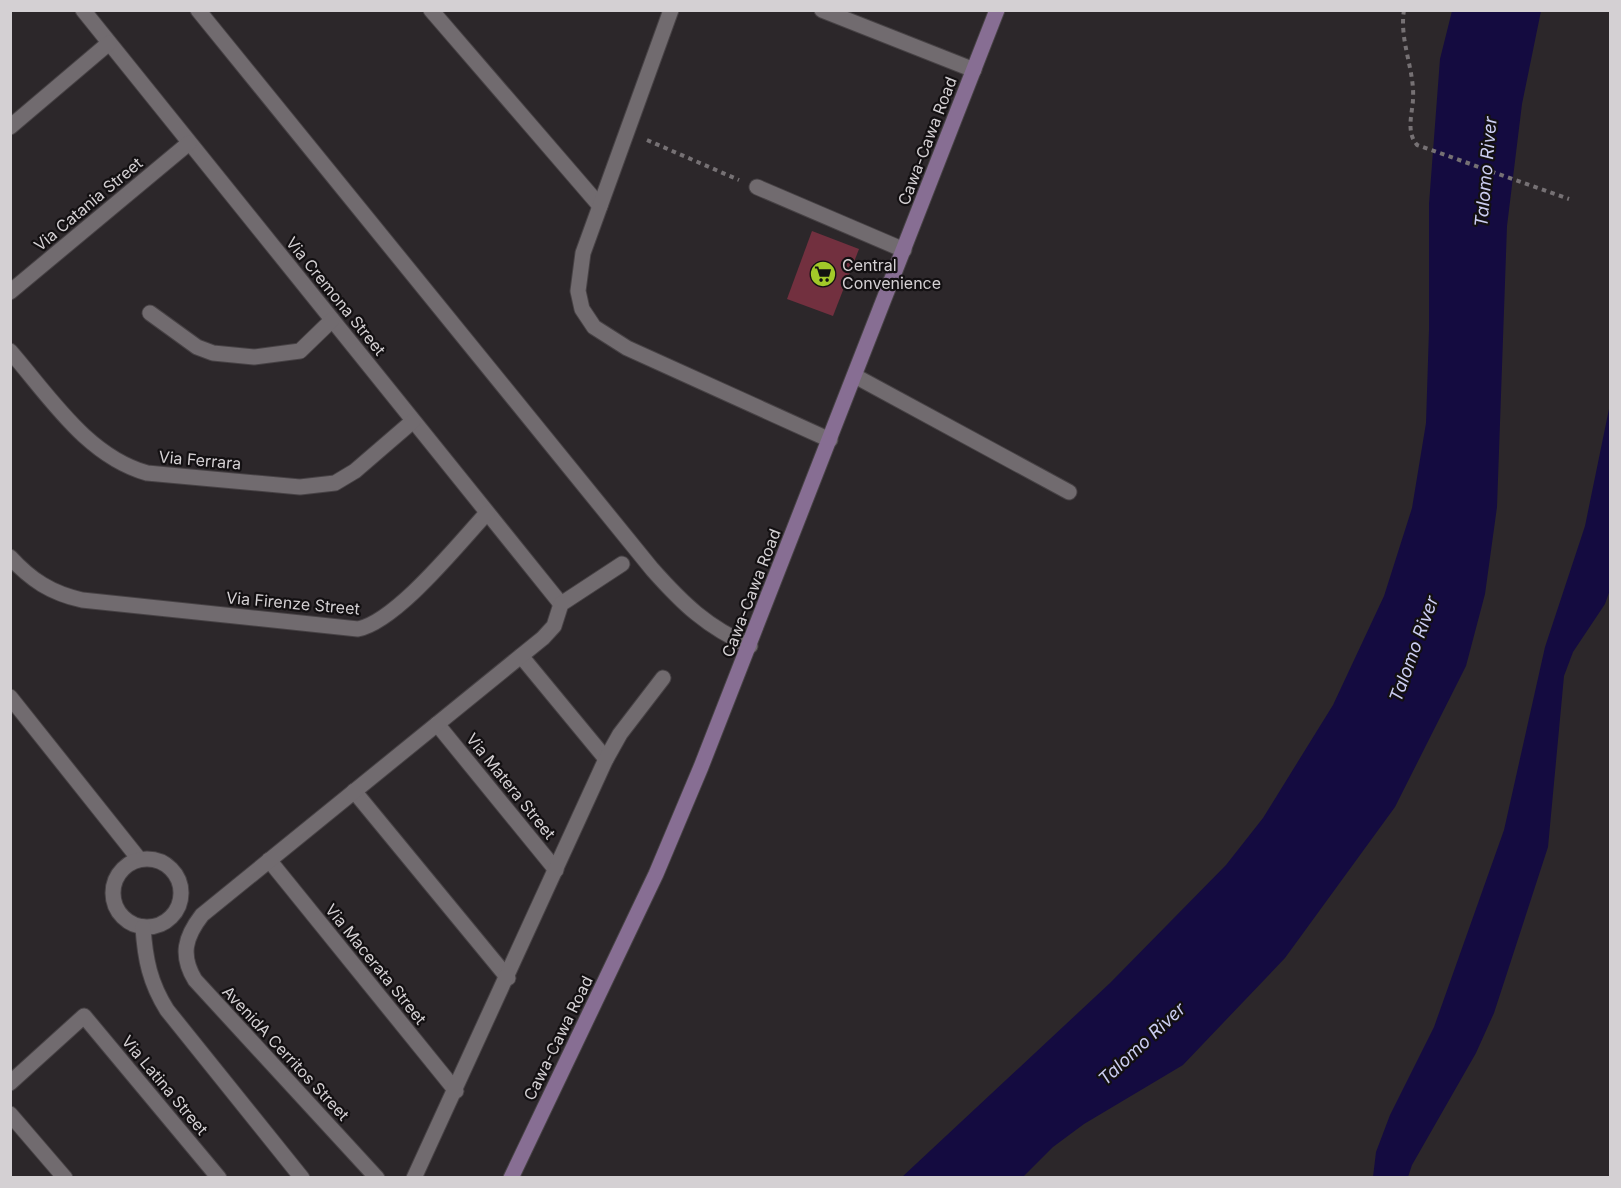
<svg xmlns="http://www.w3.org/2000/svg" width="1621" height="1188" font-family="Inter,sans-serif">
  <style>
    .water { fill: #140b40 }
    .building { fill: #72303f }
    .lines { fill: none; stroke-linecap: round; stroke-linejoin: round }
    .lane-casing { stroke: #474245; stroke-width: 17 }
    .street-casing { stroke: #474245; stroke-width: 17 }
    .secondary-casing { stroke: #474245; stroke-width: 17 }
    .path { stroke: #767174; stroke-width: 4; stroke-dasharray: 4.5 4.5; stroke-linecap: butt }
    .lane { stroke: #716b6f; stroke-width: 15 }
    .street { stroke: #716b6f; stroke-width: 15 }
    .secondary { stroke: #876e93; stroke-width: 15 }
    .labels { text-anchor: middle; stroke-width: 4.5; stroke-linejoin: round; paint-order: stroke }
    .street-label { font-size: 16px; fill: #d4d0d3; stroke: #131012 }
    .poi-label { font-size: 16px; fill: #d4d0d3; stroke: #131012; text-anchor: start }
    .water-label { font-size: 18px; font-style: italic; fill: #cbcdf1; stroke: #131012 }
  </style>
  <rect width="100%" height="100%" fill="#2c272a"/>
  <g class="water">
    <path d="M 1452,11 L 1541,11 L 1522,104 L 1507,226 L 1497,507 L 1485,594 L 1466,666 L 1395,807 L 1285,958 L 1183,1065 L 1084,1124 L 1053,1147 L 1023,1177 L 902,1177 L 1110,983 L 1226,865 L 1263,818 L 1333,705 L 1384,596 L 1412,508 L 1426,423 L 1429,330 L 1429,204 L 1440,59 Z"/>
    <path d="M 1610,404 L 1610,590 L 1605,604 L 1573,652 L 1564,676 L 1548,847 L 1494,1013 L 1476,1053 L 1412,1165 L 1408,1177 L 1373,1177 L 1376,1152 L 1390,1115 L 1434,1027 L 1504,830 L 1545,647 L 1585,526 Z"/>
  </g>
  <path class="building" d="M 812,231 L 859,249 L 833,316 L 787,299 Z"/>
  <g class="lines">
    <g class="lane-casing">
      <path id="lane" d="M 855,376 L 1069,492"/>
    </g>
    <g class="street-casing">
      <g id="street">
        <path d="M 83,10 L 561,604"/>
        <path d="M 198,10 L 652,569 C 683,604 707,627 750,646"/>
        <path d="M 431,10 L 600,206"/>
        <path d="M 671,10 L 583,253 L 578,291 L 582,309 L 594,327 L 627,348 L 830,440"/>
        <path d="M 822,10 L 974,70"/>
        <path d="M 10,127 L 109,43"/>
        <path d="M 757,187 L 904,250"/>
        <path d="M 10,292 L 189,143"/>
        <path d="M 150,313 L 197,347 L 213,353 L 254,357 L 300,351 L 332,320"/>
        <path d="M 10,351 C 50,397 87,456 147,473 L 300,487 L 335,483 L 355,471 L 413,421"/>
        <path d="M 10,557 C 31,580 51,593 82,600 L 358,629 C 397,621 459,543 487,513"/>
        <path d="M 521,656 L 606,759"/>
        <path d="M 10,697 L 139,859"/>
        <path d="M 437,724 L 556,870"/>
        <path d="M 354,791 L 508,978"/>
        <circle cx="147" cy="893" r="34"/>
        <path d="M 269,860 L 456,1091"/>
        <path d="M 143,927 C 145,959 150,983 167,1010 L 302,1178"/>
        <path d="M 10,1083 L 84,1016 L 219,1178"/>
        <path d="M 10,1114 L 65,1178"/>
        <path d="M 377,1178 L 195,980 C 180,955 185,937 202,915 L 543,638 L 554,626 L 561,604 L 622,564"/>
        <path d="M 414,1178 L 606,759 L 620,734 L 663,678"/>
      </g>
    </g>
    <g class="secondary-casing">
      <path id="secondary" d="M 511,1178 L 656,874 L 701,767 L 997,10"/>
    </g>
    <g class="path">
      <path d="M 1404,10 C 1399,41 1415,70 1413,100 C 1412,115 1406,132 1417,145 L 1569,199"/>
      <path d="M 647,140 L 739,180"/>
    </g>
    <use href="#lane" class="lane"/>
    <use href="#street" class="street"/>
    <use href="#secondary" class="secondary"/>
  </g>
  <defs>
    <g id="supermarket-disc" transform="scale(1.35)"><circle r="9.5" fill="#a2c929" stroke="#131012"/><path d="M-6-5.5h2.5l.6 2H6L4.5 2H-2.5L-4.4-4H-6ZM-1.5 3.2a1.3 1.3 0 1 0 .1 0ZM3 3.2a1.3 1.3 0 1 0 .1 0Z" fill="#111"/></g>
  </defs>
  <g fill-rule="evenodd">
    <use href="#supermarket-disc" x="823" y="274"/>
  </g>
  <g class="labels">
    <g class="street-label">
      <text transform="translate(927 141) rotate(-69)" y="6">Cawa-Cawa Road</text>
      <text transform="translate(88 204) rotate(-40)" y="6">Via Catania Street</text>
      <text transform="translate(336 296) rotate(51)" y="6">Via Cremona Street</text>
      <text transform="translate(200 460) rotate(5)" y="6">Via Ferrara</text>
      <text transform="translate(751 593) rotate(-69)" y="6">Cawa-Cawa Road</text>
      <text transform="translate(293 603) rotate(5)" y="6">Via Firenze Street</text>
      <text transform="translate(511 786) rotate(51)" y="6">Via Matera Street</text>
      <text transform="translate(376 964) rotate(51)" y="6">Via Macerata Street</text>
      <text transform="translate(558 1038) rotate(-64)" y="6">Cawa-Cawa Road</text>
      <text transform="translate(286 1053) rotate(47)" y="6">AvenidA Cerritos Street</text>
      <text transform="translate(165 1085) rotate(50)" y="6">Via Latina Street</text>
    </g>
    <g class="poi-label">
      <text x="842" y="271">Central<tspan x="842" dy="18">Convenience</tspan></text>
    </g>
    <g class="water-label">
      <text transform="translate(1486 172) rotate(-85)" y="6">Talomo River</text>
      <text transform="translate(1414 649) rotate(-70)" y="6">Talomo River</text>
      <text transform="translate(1142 1044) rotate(-43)" y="6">Talomo River</text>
    </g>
  </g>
  <rect width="1621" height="1188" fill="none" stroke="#d4d0d3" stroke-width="24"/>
</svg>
